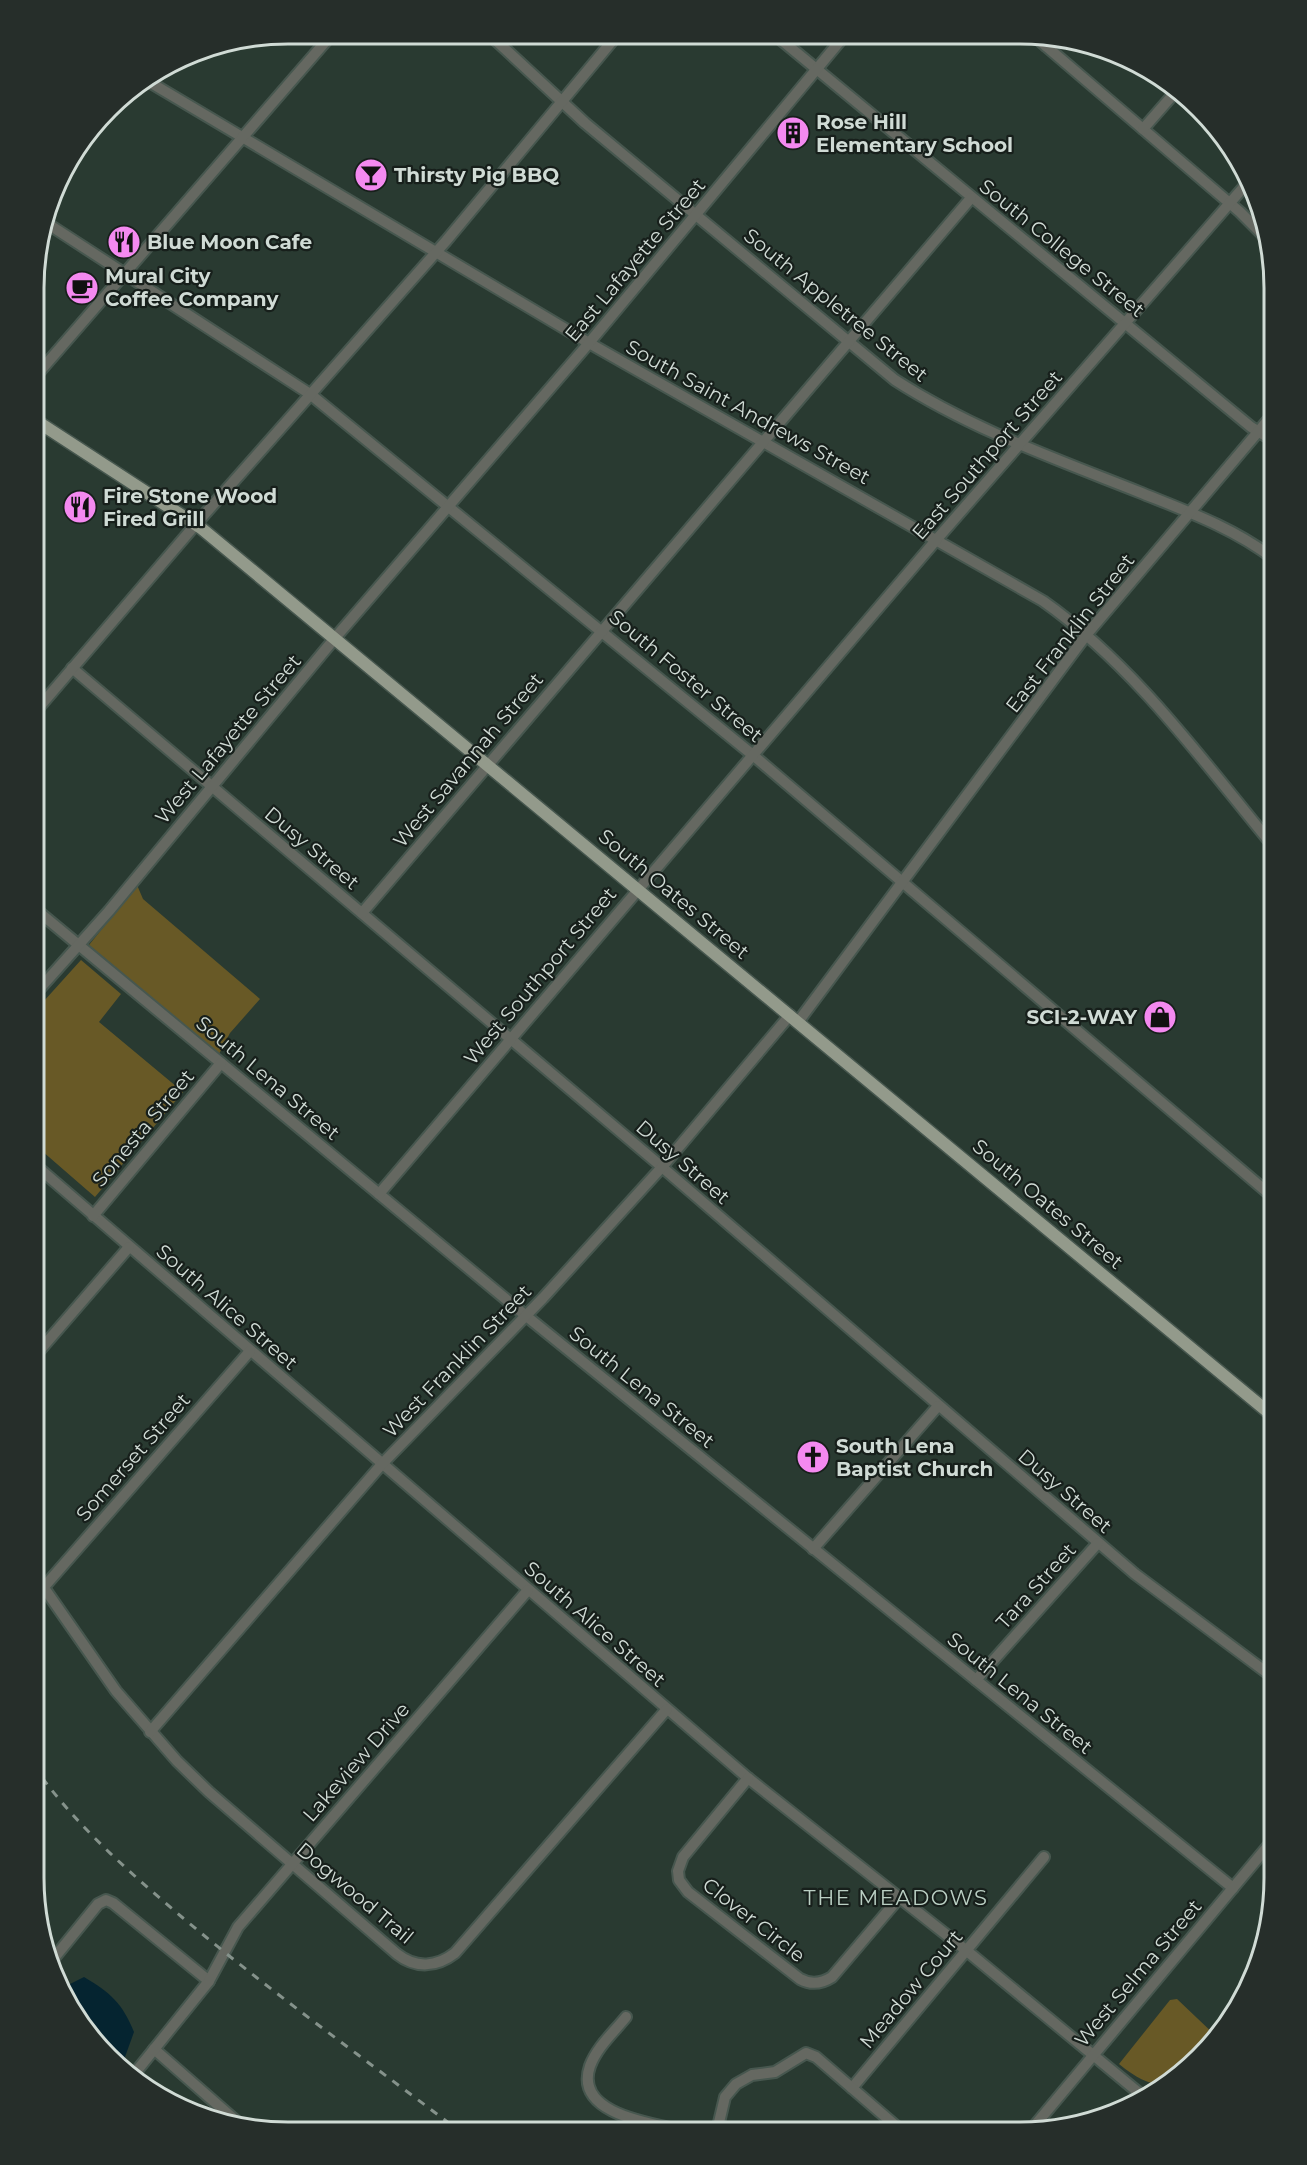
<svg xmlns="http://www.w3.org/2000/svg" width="1307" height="2165" font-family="Montserrat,sans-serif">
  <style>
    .green { fill: #685926 }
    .water { fill: #052430 }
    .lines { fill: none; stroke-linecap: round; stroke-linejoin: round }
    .minor-casing { stroke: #47574f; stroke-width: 14 }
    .major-casing { stroke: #47574f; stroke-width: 15 }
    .minor { stroke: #656861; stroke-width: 10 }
    .major { stroke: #939a8b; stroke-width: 12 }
    .rail { stroke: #85928b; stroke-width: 3; stroke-dasharray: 8 8; stroke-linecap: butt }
    .labels { text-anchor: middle; stroke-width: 4.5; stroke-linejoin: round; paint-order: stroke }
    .poi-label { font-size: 20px; font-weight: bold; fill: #d0dbd5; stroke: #171f1b; text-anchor: start }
    .street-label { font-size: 20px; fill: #d0dbd5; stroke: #171f1b }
    .neighbourhood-label { font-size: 21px; letter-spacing: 1.5px; fill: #bacfc3; stroke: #171f1b }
    .rim { fill: none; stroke: #d0dbd5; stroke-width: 3 }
  </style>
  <rect width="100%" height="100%" fill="#293a31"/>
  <g class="green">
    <path d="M 137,885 L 143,899 L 260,999 L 230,1033 L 219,1054 L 89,945 Z"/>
    <path d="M 81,960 L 121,994 L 99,1022 L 183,1092 L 95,1197 L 34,1144 L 34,1012 Z"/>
    <path d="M 1177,1999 L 1217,2037 C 1179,2074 1170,2106 1119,2064 L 1170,2000 Z"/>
  </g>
  <path class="water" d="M 84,1977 C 111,1993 122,2003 134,2032 L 121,2068 L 85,2032 L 60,1989 Z"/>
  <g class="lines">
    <g class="minor-casing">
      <g id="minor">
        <path d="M 489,34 L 585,123 L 895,380 C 971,429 1056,459 1139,492 C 1186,511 1234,528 1274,559"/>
        <path d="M 774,34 L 1251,427 L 1274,441"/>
        <path d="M 1033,35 L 1240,212 L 1264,236"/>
        <path d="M 1046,46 L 1055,36"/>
        <path d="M 146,80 L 589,343 L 1043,601 C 1135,666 1202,760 1274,847"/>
        <path d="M 1143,129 L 1178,89"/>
        <path d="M 45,222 L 310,394 L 754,756 L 1274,1198"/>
        <path d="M 35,377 L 333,33"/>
        <path d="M 72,668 L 662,1167 L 1135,1574 L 1274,1678"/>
        <path d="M 35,712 L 196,524 L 446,241 L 618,34"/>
        <path d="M 34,908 L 525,1315 L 1233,1888"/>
        <path d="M 362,913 L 971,198"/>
        <path d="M 34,995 L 109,911 L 335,638 L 589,343 L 845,35"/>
        <path d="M 798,1022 L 1087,634 L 1274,413"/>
        <path d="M 34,1164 L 748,1778 L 967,1951 L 1144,2097"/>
        <path d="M 379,1194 L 937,539 L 1249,181"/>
        <path d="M 93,1216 L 221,1063"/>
        <path d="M 34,1357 L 129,1247"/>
        <path d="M 813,1549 L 938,1406"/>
        <path d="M 33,1572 L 116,1691 L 177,1761 L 209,1792 L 397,1954 C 416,1969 437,1967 455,1953 L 667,1709"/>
        <path d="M 44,1587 L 250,1351"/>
        <path d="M 976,1680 L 1098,1543"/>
        <path d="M 150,1732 L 382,1464 L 543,1298 L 662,1167 L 790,1015"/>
        <path d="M 748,1778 L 683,1857 L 678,1871 L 679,1880 L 688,1892 L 800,1979 C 811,1985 821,1984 832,1977 L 899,1898"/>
        <path d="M 50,1963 L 98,1904 L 106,1900 L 113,1903 L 209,1981"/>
        <path d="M 626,2017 C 614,2032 597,2047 590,2066 C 573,2115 655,2124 685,2131"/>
        <path d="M 154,2049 L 243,2127"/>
        <path d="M 131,2078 L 209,1981 L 238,1927 L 528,1590"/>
        <path d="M 852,2088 L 1044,1857"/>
        <path d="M 1031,2130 L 1273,1840"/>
        <path d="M 717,2131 L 725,2097 L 736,2084 L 752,2075 L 775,2072 L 806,2053 L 816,2057 L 903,2132"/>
      </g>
    </g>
    <g class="major-casing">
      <path id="major" d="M 35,420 L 201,528 L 1274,1417"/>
    </g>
    <use href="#minor" class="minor"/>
    <use href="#major" class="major"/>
    <path class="rail" d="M 33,1765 C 74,1824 129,1872 183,1918 C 271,1992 366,2060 458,2130"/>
  </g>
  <defs>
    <g id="building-disc" transform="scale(1.725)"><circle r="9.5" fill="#f489f0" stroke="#171f1b"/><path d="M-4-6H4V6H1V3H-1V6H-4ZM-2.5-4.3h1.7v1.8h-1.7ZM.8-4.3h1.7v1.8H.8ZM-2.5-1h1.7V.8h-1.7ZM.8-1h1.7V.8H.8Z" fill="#111"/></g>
    <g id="bar-disc" transform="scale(1.725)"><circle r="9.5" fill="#f489f0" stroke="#171f1b"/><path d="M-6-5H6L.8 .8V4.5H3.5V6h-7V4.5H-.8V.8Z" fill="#111"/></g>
    <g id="restaurant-disc" transform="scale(1.725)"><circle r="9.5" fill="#f489f0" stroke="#171f1b"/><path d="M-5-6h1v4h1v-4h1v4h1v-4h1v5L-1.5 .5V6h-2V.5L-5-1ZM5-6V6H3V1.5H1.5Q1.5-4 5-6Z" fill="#111"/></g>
    <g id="cafe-disc" transform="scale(1.725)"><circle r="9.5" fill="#f489f0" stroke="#171f1b"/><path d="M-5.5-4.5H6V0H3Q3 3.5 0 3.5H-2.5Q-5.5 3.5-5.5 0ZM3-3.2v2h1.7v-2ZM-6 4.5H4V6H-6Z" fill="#111"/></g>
    <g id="shop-disc" transform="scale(1.725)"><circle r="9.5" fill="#f489f0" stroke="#171f1b"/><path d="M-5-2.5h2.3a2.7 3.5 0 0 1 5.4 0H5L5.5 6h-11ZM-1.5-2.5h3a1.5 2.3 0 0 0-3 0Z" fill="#111"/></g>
    <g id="church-disc" transform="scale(1.725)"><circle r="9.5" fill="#f489f0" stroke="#171f1b"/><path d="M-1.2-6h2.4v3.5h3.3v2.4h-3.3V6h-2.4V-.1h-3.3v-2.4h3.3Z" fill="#111"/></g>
  </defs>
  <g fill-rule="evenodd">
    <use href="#building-disc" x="793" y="133"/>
    <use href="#bar-disc" x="371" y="175"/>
    <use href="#restaurant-disc" x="124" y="242"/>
    <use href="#cafe-disc" x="82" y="288"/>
    <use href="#restaurant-disc" x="80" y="507"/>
    <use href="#shop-disc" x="1160" y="1017"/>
    <use href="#church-disc" x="813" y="1457"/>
  </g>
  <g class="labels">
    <g class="poi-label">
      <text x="816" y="129">Rose Hill<tspan x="816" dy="23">Elementary School</tspan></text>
      <text x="394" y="182">Thirsty Pig BBQ</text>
      <text x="147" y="249">Blue Moon Cafe</text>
      <text x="105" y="283">Mural City<tspan x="105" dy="23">Coffee Company</tspan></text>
      <text x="103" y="503">Fire Stone Wood<tspan x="103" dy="23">Fired Grill</tspan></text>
      <text x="1137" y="1024" text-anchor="end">SCI-2-WAY</text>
      <text x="836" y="1453">South Lena<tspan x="836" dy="23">Baptist Church</tspan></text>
    </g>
    <g class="street-label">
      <text transform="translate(1062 248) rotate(39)" y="7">South College Street</text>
      <text transform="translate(635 260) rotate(-50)" y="7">East Lafayette Street</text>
      <text transform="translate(836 305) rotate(39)" y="7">South Appletree Street</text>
      <text transform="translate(748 412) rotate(29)" y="7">South Saint Andrews Street</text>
      <text transform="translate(987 455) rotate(-49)" y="7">East Southport Street</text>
      <text transform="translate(1070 633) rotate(-52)" y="7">East Franklin Street</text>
      <text transform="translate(686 676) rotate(40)" y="7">South Foster Street</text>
      <text transform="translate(228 739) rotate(-50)" y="7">West Lafayette Street</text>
      <text transform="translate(468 760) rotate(-50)" y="7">West Savannah Street</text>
      <text transform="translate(312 848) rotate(40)" y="7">Dusy Street</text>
      <text transform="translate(674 894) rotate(40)" y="7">South Oates Street</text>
      <text transform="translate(540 976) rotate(-50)" y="7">West Southport Street</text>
      <text transform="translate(268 1078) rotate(40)" y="7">South Lena Street</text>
      <text transform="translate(143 1128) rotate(-50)" y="7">Sonesta Street</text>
      <text transform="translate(683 1162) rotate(41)" y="7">Dusy Street</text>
      <text transform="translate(1048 1204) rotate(40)" y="7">South Oates Street</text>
      <text transform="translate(227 1307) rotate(41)" y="7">South Alice Street</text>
      <text transform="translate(457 1361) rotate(-46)" y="7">West Franklin Street</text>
      <text transform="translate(642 1387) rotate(39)" y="7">South Lena Street</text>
      <text transform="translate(133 1457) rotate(-49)" y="7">Somerset Street</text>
      <text transform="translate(1065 1491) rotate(41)" y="7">Dusy Street</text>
      <text transform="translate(1036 1586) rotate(-48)" y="7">Tara Street</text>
      <text transform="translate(595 1624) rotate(41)" y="7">South Alice Street</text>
      <text transform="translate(1020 1693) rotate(39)" y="7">South Lena Street</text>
      <text transform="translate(356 1762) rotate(-49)" y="7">Lakeview Drive</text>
      <text transform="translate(355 1893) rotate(40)" y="7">Dogwood Trail</text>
      <text transform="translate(754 1920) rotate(38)" y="7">Clover Circle</text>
      <text transform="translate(1138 1973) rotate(-50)" y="7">West Selma Street</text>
      <text transform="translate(911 1989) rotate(-50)" y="7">Meadow Court</text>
    </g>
    <g class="neighbourhood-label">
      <text x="896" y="1905">THE MEADOWS</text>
    </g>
  </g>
  <path d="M0 0H1307V2165H0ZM288 44H1020A244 244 0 0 1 1264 288V1878A244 244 0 0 1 1020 2122H288A244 244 0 0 1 44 1878V288A244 244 0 0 1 288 44Z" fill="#262e2a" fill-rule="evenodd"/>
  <path class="rim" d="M288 44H1020A244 244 0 0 1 1264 288V1878A244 244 0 0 1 1020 2122H288A244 244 0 0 1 44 1878V288A244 244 0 0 1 288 44Z"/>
</svg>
